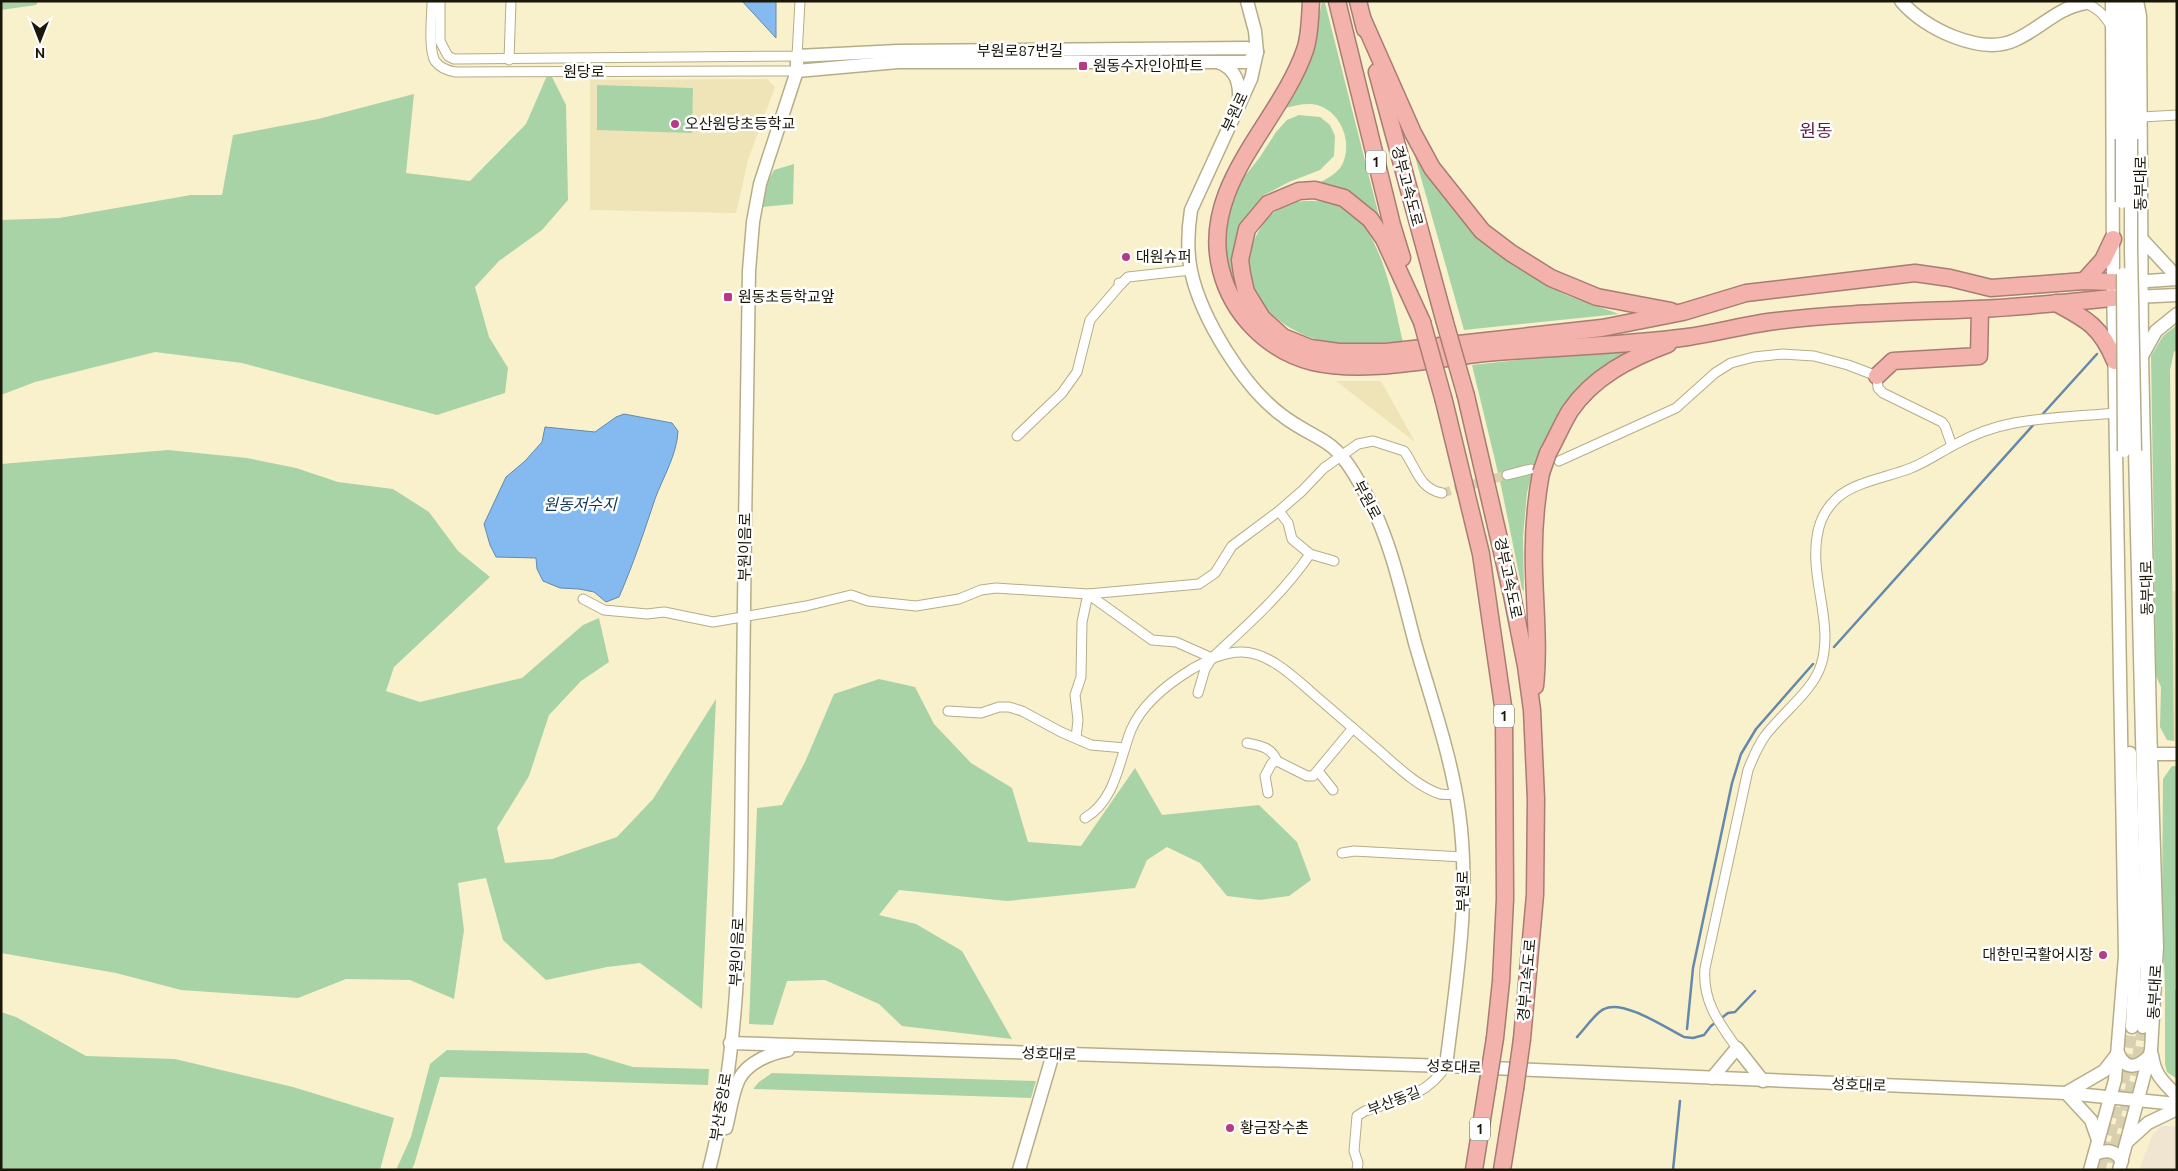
<svg xmlns="http://www.w3.org/2000/svg" width="2178" height="1171" font-family="Ubuntu,'Noto Sans KR',sans-serif">
  <style>
    .commercial { fill: #f0e5d0 }
    .built { fill: #eee4b7 }
    .green { fill: #a8d3a6 }
    .water { fill: #84baf0; stroke: #6489ab }
    .lines { fill: none; stroke-linecap: round; stroke-linejoin: round }
    .stream { stroke: #6489ab; stroke-width: 2.5 }
    .street-tunnel { stroke: #d8d0ae; stroke-width: 9; stroke-dasharray: 9 4.5; stroke-linecap: butt }
    .secondary-tunnel { stroke: #d8d0ae; stroke-width: 12; stroke-dasharray: 12 6; stroke-linecap: butt }
    .street-casing { stroke: #b5ad89; stroke-width: 11 }
    .secondary-casing { stroke: #b5ad89; stroke-width: 15 }
    .highway-casing { stroke: #a77c73; stroke-width: 19 }
    .street { stroke: #fff; stroke-width: 9 }
    .secondary { stroke: #fff; stroke-width: 12 }
    .highway { stroke: #f3b2ac; stroke-width: 16 }
    .secondary-bridge-casing { stroke: #b5ad89; stroke-width: 15; stroke-linecap: butt }
    .highway-bridge-casing { stroke: #a77c73; stroke-width: 19; stroke-linecap: butt }
    .secondary-bridge { stroke: #fff; stroke-width: 12 }
    .highway-bridge { stroke: #f3b2ac; stroke-width: 16 }
    .poi-dot { fill: #b83986; stroke: #fff; stroke-width: 2 }
    .labels { text-anchor: middle; stroke-width: 5; stroke-linejoin: round; paint-order: stroke }
    .shield { fill: #fff; stroke: #5f5d53; stroke-width: 1 }
    .shield-label { font-size: 14px; font-weight: bold; fill: #1a1709 }
    .street-label { font-size: 15px; fill: #1a1709; stroke: #fff }
    .poi-label { font-size: 15px; fill: #1a1709; stroke: #fff; text-anchor: start }
    .water-label { font-size: 16px; font-style: italic; fill: #11385b; stroke: #fff }
    .quarter-label { font-size: 18px; fill: #5b1e42; stroke: #fff }
  </style>
  <rect width="100%" height="100%" fill="#f9f1cb"/>
  <path class="commercial" d="M 2161,1126 L 2177,1126 L 2177,1170 L 2139,1170 L 2153,1134 Z"/>
  <g class="built">
    <path d="M 767,79 L 775,87 L 748,160 L 736,213 L 590,210 L 590,80 Z"/>
    <path d="M 1336,381 L 1381,381 L 1415,442 Z"/>
    <path d="M 2173,591 L 2177,591 L 2177,742 L 2174,741 Z"/>
  </g>
  <g class="green">
    <path d="M 1,1 L 39,1 L 36,5 L 1,10 Z"/>
    <path d="M 1322,2 L 1325,3 L 1379,216 L 1356,198 L 1317,184 C 1326,179 1337,174 1342,165 C 1353,144 1342,114 1320,106 C 1310,102 1297,105 1286,108 L 1309,61 Z"/>
    <path d="M 549,71 L 566,105 L 568,200 L 542,230 L 499,261 L 475,287 L 489,337 L 508,368 L 505,393 L 437,415 L 242,363 L 155,352 L 35,382 L 1,395 L 1,220 L 59,218 L 191,195 L 222,195 L 233,135 L 318,119 L 414,94 L 406,173 L 470,181 L 526,124 Z"/>
    <path d="M 597,85 L 693,88 L 692,133 L 597,130 Z"/>
    <path d="M 1299,115 L 1320,117 L 1330,125 L 1335,136 L 1334,156 L 1320,170 L 1289,182 L 1264,195 L 1250,214 L 1238,289 L 1234,287 L 1230,279 L 1224,231 L 1236,187 L 1260,157 L 1276,132 L 1287,120 Z"/>
    <path d="M 1412,146 L 1500,253 L 1534,277 L 1566,295 L 1619,314 L 1464,330 Z"/>
    <path d="M 794,164 L 793,204 L 762,207 L 765,186 L 774,170 Z"/>
    <path d="M 1306,201 C 1318,201 1329,201 1340,206 C 1382,225 1393,301 1403,342 C 1369,343 1329,349 1298,332 C 1283,325 1267,313 1258,298 C 1238,266 1254,216 1291,203 C 1295,202 1301,201 1306,201 Z"/>
    <path d="M 2177,325 L 2177,349 L 2174,352 L 2170,370 L 2174,741 L 2167,740 L 2160,727 L 2161,687 L 2156,676 L 2151,356 L 2163,336 Z"/>
    <path d="M 1624,349 L 1632,350 L 1587,381 L 1556,419 L 1535,462 L 1527,493 L 1523,537 L 1524,591 L 1522,589 L 1500,481 L 1472,365 Z"/>
    <path d="M 168,450 L 247,458 L 296,468 L 338,482 L 393,489 L 429,512 L 458,551 L 490,577 L 394,667 L 386,691 L 420,702 L 522,678 L 583,625 L 599,618 L 609,662 L 581,681 L 549,715 L 529,776 L 497,828 L 505,863 L 552,859 L 617,837 L 653,799 L 716,699 L 702,1009 L 640,963 L 607,967 L 546,980 L 503,940 L 486,878 L 458,883 L 464,930 L 454,999 L 410,980 L 346,979 L 298,998 L 181,990 L 116,973 L 1,953 L 1,464 Z"/>
    <path d="M 879,679 L 915,687 L 934,724 L 971,763 L 1012,788 L 1028,842 L 1081,846 L 1135,768 L 1162,815 L 1259,805 L 1297,842 L 1311,880 L 1289,896 L 1260,900 L 1227,896 L 1200,863 L 1167,847 L 1147,860 L 1135,888 L 1007,901 L 899,890 L 879,915 L 916,924 L 962,951 L 1012,1039 L 902,1026 L 879,1004 L 825,980 L 787,981 L 773,1025 L 749,1024 L 757,808 L 782,805 L 805,762 L 834,694 Z"/>
    <path d="M 2172,766 L 2177,766 L 2175,989 L 2177,990 L 2177,1079 L 2167,1072 L 2165,1064 L 2165,989 L 2162,905 L 2163,779 Z"/>
    <path d="M 1,1012 L 16,1017 L 86,1056 L 175,1059 L 293,1087 L 394,1118 L 380,1170 L 1,1170 Z"/>
    <path d="M 447,1050 L 586,1053 L 633,1067 L 709,1069 L 708,1085 L 440,1077 L 414,1165 L 411,1170 L 396,1170 L 411,1137 L 430,1064 Z"/>
    <path d="M 772,1073 L 1036,1081 L 1031,1098 L 753,1089 L 759,1082 Z"/>
  </g>
  <g class="water">
    <path d="M 742,1 L 776,1 L 776,38 Z"/>
    <path d="M 624,414 L 672,423 L 678,431 C 677,455 663,477 655,499 C 644,532 633,565 619,597 L 606,602 L 594,592 L 579,589 L 560,588 L 543,581 L 537,569 L 536,558 L 496,557 L 490,545 L 484,524 L 506,477 L 525,461 L 542,442 L 545,427 L 595,432 L 616,417 Z"/>
  </g>
  <g class="lines">
    <g class="stream">
      <path d="M 2040,417 L 2097,354"/>
      <path d="M 1834,647 L 2035,423"/>
      <path d="M 1687,1029 L 1693,968 L 1732,783 L 1741,754 L 1756,729 L 1813,664"/>
      <path d="M 1577,1037 C 1584,1030 1596,1012 1604,1009 C 1623,999 1666,1028 1684,1037 L 1693,1038 L 1704,1035 L 1711,1026 L 1728,1013 L 1735,1012 L 1755,991"/>
      <path d="M 1673,1170 L 1680,1101"/>
    </g>
    <path class="street-tunnel" d="M 1442,493 L 1507,475"/>
    <g class="secondary-tunnel">
      <path d="M 2111,1163 L 2136,1070 L 2143,1027"/>
      <path d="M 2099,1170 C 2115,1123 2126,1075 2132,1027"/>
    </g>
    <g class="street-casing">
      <g id="street">
        <path d="M 432,1 C 432,16 428,49 435,61 C 440,68 449,71 456,72 L 797,71"/>
        <path d="M 440,1 L 440,41 L 448,56 L 454,59 L 797,56 L 800,1"/>
        <path d="M 2088,1 L 2085,3 C 2098,8 2104,15 2111,26"/>
        <path d="M 509,60 L 511,1"/>
        <path d="M 2142,117 L 2177,115"/>
        <path d="M 1119,283 L 1121,284 L 1128,277 L 1191,270"/>
        <path d="M 1017,436 L 1062,393 L 1077,372 L 1090,320 L 1121,284"/>
        <path d="M 1559,461 L 1676,408 L 1715,373 L 1731,363 L 1754,357 L 1782,354 L 1814,356 L 1848,365 L 1877,376 L 1878,388 L 1883,393 L 1942,422 L 1945,426 L 1952,446"/>
        <path d="M 1507,475 L 1531,469"/>
        <path d="M 1279,511 L 1288,523 L 1292,539 L 1310,554 L 1334,561"/>
        <path d="M 583,599 L 604,610 L 647,614 L 664,612 L 713,622 L 806,606 L 851,595 L 868,601 L 916,606 L 959,599 L 981,590 L 996,588 L 1088,594 L 1199,584 L 1215,573 L 1232,546 L 1279,511 L 1302,491 L 1324,468 L 1358,444 L 1373,441 L 1404,451 C 1416,467 1419,489 1442,493"/>
        <path d="M 1198,693 L 1205,669 L 1212,658 C 1247,625 1283,594 1310,554"/>
        <path d="M 948,711 L 981,713 L 999,707 L 1009,707 L 1022,711 L 1061,732 L 1091,745 L 1125,748"/>
        <path d="M 1076,738 L 1078,720 L 1075,695 L 1081,677 L 1082,622 L 1088,594 L 1152,640 L 1176,642 L 1212,658"/>
        <path d="M 1247,743 C 1261,746 1271,747 1277,761"/>
        <path d="M 1318,771 L 1333,790"/>
        <path d="M 1268,793 L 1265,776 L 1272,763 L 1277,761 L 1307,776 L 1313,776 L 1353,728"/>
        <path d="M 1085,818 C 1116,800 1119,760 1131,730 C 1142,704 1169,683 1192,669 C 1208,660 1223,652 1242,652 C 1267,652 1292,675 1310,691 C 1332,710 1354,729 1376,748 C 1395,764 1416,786 1440,794 C 1445,795 1451,794 1455,794"/>
        <path d="M 1342,853 L 1354,851 L 1463,857"/>
        <path d="M 1737,1048 C 1719,1023 1702,1001 1705,968 L 1748,770 C 1753,758 1757,747 1765,736 C 1781,714 1813,691 1821,665 C 1834,624 1810,579 1817,537 C 1819,522 1826,508 1837,498 C 1854,482 1889,477 1911,468 C 1926,462 1939,453 1954,445 C 1972,435 1993,427 2014,423 C 2047,417 2083,416 2116,413"/>
        <path d="M 1357,1170 L 1358,1163 L 1354,1151 L 1357,1116 L 1365,1111 C 1397,1100 1426,1097 1446,1066"/>
      </g>
    </g>
    <g class="secondary-casing">
      <g id="secondary">
        <path d="M 1247,1 L 1255,31 L 1257,52 L 1251,79 L 1191,210 C 1188,229 1187,251 1191,271 C 1201,318 1244,388 1283,416 C 1297,427 1313,434 1327,443 C 1345,455 1356,477 1367,496 C 1391,541 1402,594 1415,643 C 1431,699 1451,755 1459,812 C 1471,898 1456,982 1446,1066"/>
        <path d="M 1901,1 C 1923,28 1981,56 2015,40 C 2040,29 2057,8 2085,3"/>
        <path d="M 2121,1 L 2122,139"/>
        <path d="M 1218,62 C 1237,69 1240,84 1239,102"/>
        <path d="M 797,71 L 898,62 L 1248,62 L 1257,52"/>
        <path d="M 2131,139 L 2131,1"/>
        <path d="M 2141,238 L 2177,277"/>
        <path d="M 2133,282 L 2177,279"/>
        <path d="M 2134,297 L 2177,295"/>
        <path d="M 2142,356 L 2156,331 L 2177,314"/>
        <path d="M 2135,451 L 2146,900 L 2147,969 L 2143,1027"/>
        <path d="M 2130,753 L 2136,943 L 2132,1027"/>
        <path d="M 2151,754 L 2177,754"/>
        <path d="M 730,1043 L 1446,1066 L 2066,1093 L 2177,1104"/>
        <path d="M 2152,1055 C 2155,1076 2163,1081 2177,1096"/>
        <path d="M 1712,1078 L 1737,1048 L 1763,1081"/>
        <path d="M 726,1128 C 730,1113 732,1093 739,1079 C 748,1062 771,1053 788,1050"/>
        <path d="M 2098,1140 L 2091,1120 L 2066,1093 L 2104,1071 L 2118,1053 C 2126,1072 2139,1067 2150,1055"/>
        <path d="M 2128,1141 L 2148,1123 L 2177,1109"/>
        <path d="M 2095,1154 C 2106,1150 2115,1149 2122,1161"/>
        <path d="M 709,1170 C 743,1038 740,900 742,765 C 744,600 746,436 749,271 L 753,222 L 760,184 L 797,71 L 797,56 L 898,51 L 1247,48 L 1257,52"/>
        <path d="M 1019,1170 L 1053,1054"/>
        <path d="M 2090,1170 L 2115,1080 L 2125,956 L 2113,282 L 2112,1"/>
        <path d="M 2119,1170 L 2151,1050 L 2157,947 L 2150,723 L 2142,356 L 2140,16 L 2137,1"/>
      </g>
    </g>
    <g class="highway-casing">
      <g id="highway">
        <path d="M 1311,1 C 1310,17 1310,36 1305,50 C 1280,123 1199,186 1221,270 C 1232,314 1268,351 1313,362 C 1364,374 1432,359 1485,353 C 1552,347 1621,346 1688,337 C 1715,333 1741,326 1768,322 C 1837,313 1907,312 1978,309 C 2023,307 2068,302 2113,298"/>
        <path d="M 1337,1 L 1392,225 L 1402,258"/>
        <path d="M 1358,1 L 1365,29"/>
        <path d="M 1363,20 L 1413,133 L 1432,168 L 1482,231 L 1511,253 L 1551,278 L 1597,297 L 1671,311"/>
        <path d="M 1377,72 L 1444,319"/>
        <path d="M 2084,281 L 2103,260 L 2113,239"/>
        <path d="M 2056,303 C 2088,320 2101,327 2115,361"/>
        <path d="M 1422,322 L 1384,239 L 1370,219 L 1344,198 L 1315,190 L 1299,191 L 1268,204 L 1247,229 L 1240,260 L 1242,274 L 1246,292 L 1262,318 L 1283,337 L 1310,348 L 1339,352 L 1386,352 L 1602,328 L 1683,312 L 1746,293 L 1915,273 L 1950,278 L 1991,288 L 2084,281 L 2113,282"/>
        <path d="M 1877,376 L 1893,361 L 1979,356 L 1980,309"/>
        <path d="M 1466,396 L 1512,595 L 1526,666 L 1532,710 L 1536,799 L 1535,895 L 1522,1039"/>
        <path d="M 1444,401 L 1481,554 L 1504,713 L 1505,899 L 1501,981 L 1495,1038"/>
        <path d="M 1548,453 C 1556,439 1562,424 1570,411 C 1593,377 1630,358 1668,344"/>
        <path d="M 1535,686 C 1539,647 1535,609 1534,570 C 1533,537 1535,505 1541,473"/>
        <path d="M 1474,1170 L 1487,1088"/>
        <path d="M 1502,1170 L 1515,1089"/>
      </g>
    </g>
    <use href="#street" class="street"/>
    <use href="#secondary" class="secondary"/>
    <use href="#highway" class="highway"/>
    <g class="secondary-bridge-casing">
      <g id="secondary-bridge">
        <path d="M 2122,139 L 2122,202"/>
        <path d="M 2131,139 L 2131,249 L 2135,451"/>
        <path d="M 2123,274 L 2124,451"/>
      </g>
    </g>
    <g class="highway-bridge-casing">
      <g id="highway-bridge">
        <path d="M 1444,319 L 1466,396"/>
        <path d="M 1422,322 L 1444,401"/>
        <path d="M 1541,473 L 1548,453"/>
        <path d="M 1487,1088 L 1495,1038"/>
        <path d="M 1515,1089 L 1522,1039"/>
      </g>
    </g>
    <use href="#secondary-bridge" class="secondary-bridge"/>
    <use href="#highway-bridge" class="highway-bridge"/>
  </g>
  <g class="poi-dot">
    <rect x="1078" y="61" width="10" height="10" rx="2.5"/>
    <circle cx="675" cy="124" r="5"/>
    <circle cx="1126" cy="257" r="5"/>
    <rect x="723" y="292" width="10" height="10" rx="2.5"/>
    <circle cx="2103" cy="955" r="5"/>
    <circle cx="1230" cy="1128" r="5"/>
  </g>
  <g class="labels">
    <g class="shield">
      <rect x="1366" y="150.5" width="20" height="23" rx="4"/>
      <rect x="1494" y="704.5" width="20" height="23" rx="4"/>
      <rect x="1470" y="1117.5" width="20" height="23" rx="4"/>
    </g>
    <g class="shield-label">
      <text x="1376" y="167">1</text>
      <text x="1504" y="721">1</text>
      <text x="1480" y="1134">1</text>
    </g>
    <g class="street-label">
      <text x="1020" y="56">부원로87번길</text>
      <text x="584" y="77">원당로</text>
      <text transform="translate(1235 112) rotate(-65)" y="5">부원로</text>
      <text transform="translate(2141 183) rotate(-90)" y="5">동부대로</text>
      <text transform="translate(1407 186) rotate(75)" y="5">경부고속도로</text>
      <text transform="translate(1367 500) rotate(62)" y="5">부원로</text>
      <text transform="translate(745 547) rotate(-89)" y="5">부원이음로</text>
      <text transform="translate(1508 578) rotate(78)" y="5">경부고속도로</text>
      <text transform="translate(2147 588) rotate(-91)" y="5">동부대로</text>
      <text transform="translate(1463 891) rotate(-90)" y="5">부원로</text>
      <text transform="translate(737 952) rotate(-87)" y="5">부원이음로</text>
      <text transform="translate(1527 980) rotate(-85)" y="5">경부고속도로</text>
      <text transform="translate(2155 992) rotate(-87)" y="5">동부대로</text>
      <text transform="translate(1049 1054) rotate(2)" y="5">성호대로</text>
      <text transform="translate(1454 1067) rotate(2)" y="5">성호대로</text>
      <text transform="translate(1859 1085) rotate(2)" y="5">성호대로</text>
      <text transform="translate(1394 1101) rotate(-21)" y="5">부산동길</text>
      <text transform="translate(721 1107) rotate(-81)" y="5">부산중앙로</text>
    </g>
    <g class="poi-label">
      <text x="1093" y="71">원동수자인아파트</text>
      <text x="685" y="129">오산원당초등학교</text>
      <text x="1136" y="262">대원슈퍼</text>
      <text x="738" y="302">원동초등학교앞</text>
      <text x="2093" y="960" text-anchor="end">대한민국활어시장</text>
      <text x="1240" y="1133">황금장수촌</text>
    </g>
    <g class="water-label">
      <text x="580" y="510">원동저수지</text>
    </g>
    <g class="quarter-label">
      <text x="1816" y="137">원동</text>
    </g>
  </g>
  <rect width="2178" height="1171" fill="none" stroke="#1a1709" stroke-width="5"/>
  <g transform="translate(40 40) rotate(180)" stroke="#ffffff" stroke-width="4" paint-order="stroke">
  <path d="M0-4L9 19L0 12L-9 19Z" fill="#1a1709"/>
  <text y="-8" font-size="14" font-weight="bold" text-anchor="middle" fill="#1a1709">N</text>
  </g>
</svg>
